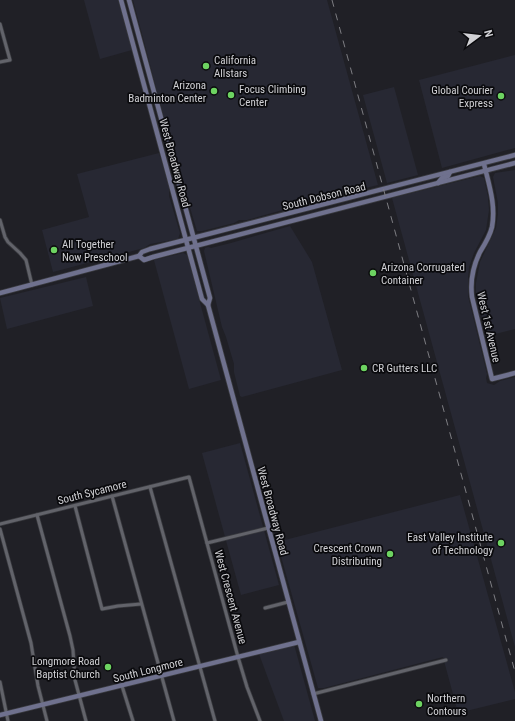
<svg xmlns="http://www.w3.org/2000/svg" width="515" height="721" font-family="'Roboto Condensed',sans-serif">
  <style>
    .built { fill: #272833 }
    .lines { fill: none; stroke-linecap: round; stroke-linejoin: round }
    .street-casing { stroke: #393a3f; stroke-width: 4.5 }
    .secondary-casing { stroke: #393a3f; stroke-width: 6 }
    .street { stroke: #62636a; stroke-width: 3 }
    .secondary { stroke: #6f718e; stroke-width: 4.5 }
    .rail { stroke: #7e7e83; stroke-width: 1; stroke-dasharray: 7 7; stroke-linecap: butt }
    .poi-dot { fill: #6dd361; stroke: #0a0a0d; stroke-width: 1.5 }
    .labels { text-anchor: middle; stroke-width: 3.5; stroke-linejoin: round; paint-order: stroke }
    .poi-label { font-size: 11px; fill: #d1d1d5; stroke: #0a0a0d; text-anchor: start }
    .street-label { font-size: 11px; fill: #d1d1d5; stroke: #0a0a0d }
  </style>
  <rect width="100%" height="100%" fill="#202026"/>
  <g class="built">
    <path d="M 84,0 L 118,0 L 132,50 L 100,59 Z"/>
    <path d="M 133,0 L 327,0 L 378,185 L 293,205 L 286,207 L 286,209 L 247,220 L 239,220 L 234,223 L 202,231 L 197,231 L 177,164 L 176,155 L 167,129 Z"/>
    <path d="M 515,55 L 515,148 L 442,168 L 419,80 Z"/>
    <path d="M 394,87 L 418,175 L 387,183 L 363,95 Z"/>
    <path d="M 159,153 L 169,187 L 169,196 L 180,233 L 178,239 L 150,244 L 144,248 L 53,272 L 42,230 L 89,217 L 77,174 Z"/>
    <path d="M 515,170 L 515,329 L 487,336 L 476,294 L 476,283 L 480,262 L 496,228 L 498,214 L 498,203 L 493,177 L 495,173 Z"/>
    <path d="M 480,176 L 484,178 L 488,197 L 489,210 L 486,230 L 474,253 L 469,267 L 468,278 L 468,296 L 487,374 L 486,378 L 487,383 L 494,385 L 500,381 L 515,377 L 515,647 L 392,198 Z"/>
    <path d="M 290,226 L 312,262 L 342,370 L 242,397 L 240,396 L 234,372 L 234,364 L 226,337 L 222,327 L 204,251 L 205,248 L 208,247 L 211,248 L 231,243 Z"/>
    <path d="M 183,253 L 187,255 L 221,380 L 189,389 L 154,260 Z"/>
    <path d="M 86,277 L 93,306 L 7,329 L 0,298 Z"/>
    <path d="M 240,443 L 279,585 L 241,595 L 202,453 Z"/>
    <path d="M 460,495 L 515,692 L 515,699 L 458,713 L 443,657 L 324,688 L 318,688 L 277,542 Z"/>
    <path d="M 290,646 L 294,646 L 295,648 L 315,721 L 284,721 L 259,654 Z"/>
  </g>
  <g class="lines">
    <g class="street-casing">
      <g id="street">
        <path d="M 0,24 L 10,60 L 0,62"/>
        <path d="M 0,220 L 5,237 L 8,242 L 20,253 L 26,260 L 32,285"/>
        <path d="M 150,487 L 215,721"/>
        <path d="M 112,496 L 174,721"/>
        <path d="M 75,506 L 102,609 L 118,606 L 141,604"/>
        <path d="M 37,515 L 70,636 L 73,650 L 75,680 L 86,721"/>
        <path d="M 0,524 L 189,477 L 238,657 L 247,687 L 260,721"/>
        <path d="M 0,529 L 31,643 L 38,686 L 47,721"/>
        <path d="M 207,543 L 268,528"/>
        <path d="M 265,608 L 288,602"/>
        <path d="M 0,682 L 8,721"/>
        <path d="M 122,686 L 133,721"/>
        <path d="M 313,694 L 446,660"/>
      </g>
    </g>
    <g class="secondary-casing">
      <g id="secondary">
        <path d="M 121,0 L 202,299 L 208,305"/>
        <path d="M 129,0 L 210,298 L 208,305 L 321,721"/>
        <path d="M 484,164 C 489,185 496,205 492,227 C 490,236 485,244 480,252 C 473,266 470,281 472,297 L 492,379 L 515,373"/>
        <path d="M 438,183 L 442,178 L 448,176 L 450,172"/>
        <path d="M 139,256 L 144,260 L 153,257 L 515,163"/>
        <path d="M 0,293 L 139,256 L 142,252 L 150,249 L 515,155"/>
        <path d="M 0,715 L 299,642"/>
      </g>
    </g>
    <use href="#street" class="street"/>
    <use href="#secondary" class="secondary"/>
    <path class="rail" d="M 332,0 L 515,672"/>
  </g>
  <g class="poi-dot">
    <circle cx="206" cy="66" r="4"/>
    <circle cx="214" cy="91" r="4"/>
    <circle cx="231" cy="95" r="4"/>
    <circle cx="501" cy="96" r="4"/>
    <circle cx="54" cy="250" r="4"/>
    <circle cx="373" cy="273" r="4"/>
    <circle cx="364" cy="368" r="4"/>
    <circle cx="501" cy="543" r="4"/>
    <circle cx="390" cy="554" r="4"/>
    <circle cx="108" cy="667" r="4"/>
    <circle cx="419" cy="704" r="4"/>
  </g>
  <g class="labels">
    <g class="poi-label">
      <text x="214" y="64">California<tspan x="214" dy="13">Allstars</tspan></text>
      <text x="206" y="89" text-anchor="end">Arizona<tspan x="206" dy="13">Badminton Center</tspan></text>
      <text x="239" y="93">Focus Climbing<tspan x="239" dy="13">Center</tspan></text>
      <text x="493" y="94" text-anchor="end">Global Courier<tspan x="493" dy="13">Express</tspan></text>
      <text x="62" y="248">All Together<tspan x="62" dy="13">Now Preschool</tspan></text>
      <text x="381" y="271">Arizona Corrugated<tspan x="381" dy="13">Container</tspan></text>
      <text x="372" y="372">CR Gutters LLC</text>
      <text x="493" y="541" text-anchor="end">East Valley Institute<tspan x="493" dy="13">of Technology</tspan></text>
      <text x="382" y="552" text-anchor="end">Crescent Crown<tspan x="382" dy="13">Distributing</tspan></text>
      <text x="100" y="665" text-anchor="end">Longmore Road<tspan x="100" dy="13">Baptist Church</tspan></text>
      <text x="427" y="702">Northern<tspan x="427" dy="13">Contours</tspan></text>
    </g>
    <g class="street-label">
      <text transform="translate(175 163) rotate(75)" y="4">West Broadway Road</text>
      <text transform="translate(324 196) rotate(-14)" y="4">South Dobson Road</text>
      <text transform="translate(489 327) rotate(77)" y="4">West 1st Avenue</text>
      <text transform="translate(92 492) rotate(-14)" y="4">South Sycamore</text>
      <text transform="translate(273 511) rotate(75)" y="4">West Broadway Road</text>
      <text transform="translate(231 597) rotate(75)" y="4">West Crescent Avenue</text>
      <text transform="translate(148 670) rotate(-14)" y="4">South Longmore</text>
    </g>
  </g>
  <g transform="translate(479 36) rotate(75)" stroke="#0a0a0d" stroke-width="3" paint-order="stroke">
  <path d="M0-3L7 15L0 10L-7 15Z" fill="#d1d1d5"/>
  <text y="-6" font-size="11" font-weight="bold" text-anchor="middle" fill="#d1d1d5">N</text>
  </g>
</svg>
